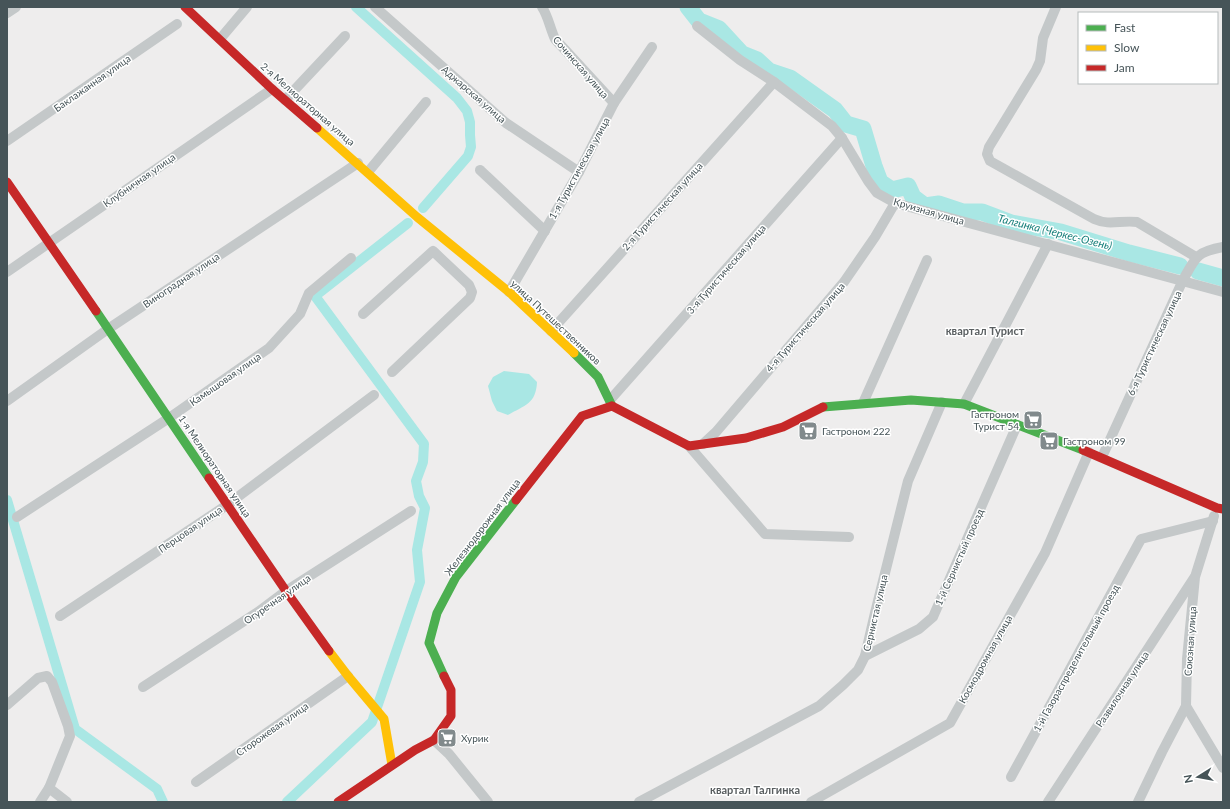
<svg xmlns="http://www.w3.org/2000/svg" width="1230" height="809" font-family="Lato,sans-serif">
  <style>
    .water { fill: #a9e7e4 }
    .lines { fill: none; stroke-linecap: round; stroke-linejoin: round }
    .canal { stroke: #a9e7e4; stroke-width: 10 }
    .river { stroke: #a9e7e4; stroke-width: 17 }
    .street { stroke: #c4c8c9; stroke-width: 10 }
    .fast { stroke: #4caf50; stroke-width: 9 }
    .slow { stroke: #ffc107; stroke-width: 9 }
    .jam { stroke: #c62828; stroke-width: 9 }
    .labels { text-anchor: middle; stroke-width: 3; stroke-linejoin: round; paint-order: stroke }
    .street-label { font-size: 10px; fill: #465458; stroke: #fff }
    .poi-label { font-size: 10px; fill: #465458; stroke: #fff; text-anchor: start }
    .water-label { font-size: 11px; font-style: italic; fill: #167f7a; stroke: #fff }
    .neighbourhood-label { font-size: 11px; font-weight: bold; fill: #595e60; stroke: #fff }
  </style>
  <rect width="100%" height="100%" fill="#eeeded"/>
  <path class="water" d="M 504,371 L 529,374 L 537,382 C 536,404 525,405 508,415 L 497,411 L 492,401 L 488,386 L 493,377 Z"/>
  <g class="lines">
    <g class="canal">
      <path d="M 356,7 L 457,98 L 467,111 L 470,122 L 470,135 L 471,147 L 468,156 L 423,208"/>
      <path d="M 7,500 L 75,729 L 157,789 L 163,802"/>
      <path d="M 287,802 L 372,722 L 420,582 L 417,550 L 425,508 L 419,496 L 416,481 L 423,462 L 424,444 L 315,296 L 408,223"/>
    </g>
    <g class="river">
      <path d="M 688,7 L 699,21 L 719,29 L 742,54 L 757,60 L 769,71 L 790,78 L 835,110 L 846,124 L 863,129 L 874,166 L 880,182 L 892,190 L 908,186 L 913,197 L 925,206 L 939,204 L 963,212 L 982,212 L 1011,223 L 1061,232 L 1129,253 L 1180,266"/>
      <path d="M 1198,271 L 1223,278"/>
    </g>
    <g class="street">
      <path d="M 375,7 L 506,123 L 579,172"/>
      <path d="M 542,7 C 548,16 550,28 555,39 L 614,103"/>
      <path d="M 1056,7 L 1043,38 L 1040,61 L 1036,70 L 989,147 L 987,154 L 990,161 L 1094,219 C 1110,226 1120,220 1137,222 L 1196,257"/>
      <path d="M 7,13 L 16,7"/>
      <path d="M 697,26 L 740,60 L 774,82 L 832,126 L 842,138 L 868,181 L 877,193 L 895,203 L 1223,292"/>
      <path d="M 220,39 L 247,7"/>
      <path d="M 285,100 L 345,36"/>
      <path d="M 7,141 L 177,24"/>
      <path d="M 480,170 L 545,231"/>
      <path d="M 368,172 L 426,102"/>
      <path d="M 7,272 L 272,89"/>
      <path d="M 509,292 L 579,172 L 614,103 L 652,47"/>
      <path d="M 363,314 L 433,251 L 469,285 L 472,292 L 470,298 L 392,372"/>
      <path d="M 551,331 L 774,82"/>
      <path d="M 610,400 L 842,138"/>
      <path d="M 7,401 L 108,329 L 358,163"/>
      <path d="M 863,403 L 927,260"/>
      <path d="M 964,404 L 1048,244"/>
      <path d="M 703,444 L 716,432 L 844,282 L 875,237 L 895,203"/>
      <path d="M 689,446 L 765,534 L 849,537"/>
      <path d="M 1102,457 L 1183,280 C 1196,257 1196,252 1223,247"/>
      <path d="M 1214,516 L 1195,577 L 1187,659 L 1186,706 L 1223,768"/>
      <path d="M 17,517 L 169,418 L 269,348 L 300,314 L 309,293 L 351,258"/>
      <path d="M 60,616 L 227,505 L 374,395"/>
      <path d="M 865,656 L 919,629 L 933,617 L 1017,425"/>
      <path d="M 143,687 L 258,612 L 286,591 L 411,511"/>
      <path d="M 7,705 L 38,678 L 47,676 L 52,682 L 68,726 L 70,736 L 49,788 L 67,802"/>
      <path d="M 434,740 L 449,754 L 488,802"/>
      <path d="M 1011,777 L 1141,539 L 1213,521"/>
      <path d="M 196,782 L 348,676"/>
      <path d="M 40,802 L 49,788"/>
      <path d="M 639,802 L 819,706 L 843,685 L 858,670 L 865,656 L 875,613 L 908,481 L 942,402"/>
      <path d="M 811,802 L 950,723 L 1045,553 L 1089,452"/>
      <path d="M 1048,802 L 1194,578"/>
      <path d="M 1138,802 L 1162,752 L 1186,706"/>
    </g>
    <g class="fast">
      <path d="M 96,311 L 209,478"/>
      <path d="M 574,353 L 598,377 L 612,406"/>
      <path d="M 823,407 L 911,400 L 964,404 L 1083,450"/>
      <path d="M 444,676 L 429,643 L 437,613 L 456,577 L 516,500"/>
    </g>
    <g class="slow">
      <path d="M 317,128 L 417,217 L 509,292 L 574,353"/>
      <path d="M 329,651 L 348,676 L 384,719 L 392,765"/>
    </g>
    <g class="jam">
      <path d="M 185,7 L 272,89 L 317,128"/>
      <path d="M 7,182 L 96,311"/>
      <path d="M 612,406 L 689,446 L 746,438 L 783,427 L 823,407"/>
      <path d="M 1083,450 L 1217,508 L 1223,509"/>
      <path d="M 209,478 L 286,591 L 329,651"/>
      <path d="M 516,500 L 582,416 L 612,406"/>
      <path d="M 338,802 L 415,750 L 434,740 L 451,716 L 451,690 L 444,676"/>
    </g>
  </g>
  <defs>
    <g id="supermarket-square" transform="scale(1)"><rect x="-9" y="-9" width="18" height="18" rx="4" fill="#818a8c" stroke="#fff"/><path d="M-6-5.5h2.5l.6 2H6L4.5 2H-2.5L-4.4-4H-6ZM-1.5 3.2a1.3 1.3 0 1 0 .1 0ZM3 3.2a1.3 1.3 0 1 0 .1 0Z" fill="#fff"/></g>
  </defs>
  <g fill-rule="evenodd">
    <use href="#supermarket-square" x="1033" y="420"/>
    <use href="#supermarket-square" x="808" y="431"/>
    <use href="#supermarket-square" x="1049" y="441"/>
    <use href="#supermarket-square" x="447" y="738"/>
  </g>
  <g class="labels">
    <g class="street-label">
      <text transform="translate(581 67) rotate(49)" y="4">Сочинская улица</text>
      <text transform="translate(92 83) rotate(-35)" y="4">Баклажанная улица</text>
      <text transform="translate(474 94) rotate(41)" y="4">Аджарская улица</text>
      <text transform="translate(308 104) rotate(41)" y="4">2-я Мелиораторная улица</text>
      <text transform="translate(579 168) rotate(-61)" y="4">1-я Туристическая улица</text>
      <text transform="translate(139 180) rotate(-35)" y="4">Клубничная улица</text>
      <text transform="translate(662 206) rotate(-48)" y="4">2-я Туристическая улица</text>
      <text transform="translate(929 211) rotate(16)" y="4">Круизная улица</text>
      <text transform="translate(726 269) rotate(-49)" y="4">3-я Туристическая улица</text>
      <text transform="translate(181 280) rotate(-34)" y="4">Виноградная улица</text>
      <text transform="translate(556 322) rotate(43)" y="4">улица Путешественников</text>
      <text transform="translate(805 327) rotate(-49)" y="4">4-я Туристическая улица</text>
      <text transform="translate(1154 343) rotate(-65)" y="4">6-я Туристическая улица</text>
      <text transform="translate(225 379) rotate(-35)" y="4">Камышовая улица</text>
      <text transform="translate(215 466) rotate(56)" y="4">1-я Мелиораторная улица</text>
      <text transform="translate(482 527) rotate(-53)" y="4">Железнодорожная улица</text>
      <text transform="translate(190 529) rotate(-34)" y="4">Перцовая улица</text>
      <text transform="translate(959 557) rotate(-66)" y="4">1-й Сернистый проезд</text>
      <text transform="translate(277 599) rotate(-35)" y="4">Огуречная улица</text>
      <text transform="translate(875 613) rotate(-77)" y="4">Сернистая улица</text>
      <text transform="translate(1190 641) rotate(-86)" y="4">Союзная улица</text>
      <text transform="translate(1076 658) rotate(-61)" y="4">1-й Газораспределительный проезд</text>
      <text transform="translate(985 659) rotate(-61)" y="4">Космодромная улица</text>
      <text transform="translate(1122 689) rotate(-57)" y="4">Развилочная улица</text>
      <text transform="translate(272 729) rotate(-35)" y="4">Сторожевая улица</text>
    </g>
    <g class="poi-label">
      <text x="1019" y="418" text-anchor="end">Гастроном<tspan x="1019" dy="12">Турист 54</tspan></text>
      <text x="822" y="435">Гастроном 222</text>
      <text x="1063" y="445">Гастроном 99</text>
      <text x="461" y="742">Хурик</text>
    </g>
    <g class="water-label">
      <text transform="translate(1055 232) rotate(14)" y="4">Талгинка (Черкес-Озень)</text>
    </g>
    <g class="neighbourhood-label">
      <text x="985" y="335">квартал Турист</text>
      <text x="755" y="794">квартал Талгинка</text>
    </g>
  </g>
  <rect width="1230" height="809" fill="none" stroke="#465458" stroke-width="16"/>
  <rect x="1078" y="12" width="140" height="72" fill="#ffffff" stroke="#b5bbbc"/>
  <rect x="1086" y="25" width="20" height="6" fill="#4caf50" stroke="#b5bbbc"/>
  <text x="1114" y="32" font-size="12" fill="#465458">Fast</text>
  <rect x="1086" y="45" width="20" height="6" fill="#ffc107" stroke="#b5bbbc"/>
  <text x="1114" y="52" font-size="12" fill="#465458">Slow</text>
  <rect x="1086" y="65" width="20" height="6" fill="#c62828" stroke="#b5bbbc"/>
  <text x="1114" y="72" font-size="12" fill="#465458">Jam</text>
  <g transform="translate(1198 777) rotate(259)" stroke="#ffffff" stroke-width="3" paint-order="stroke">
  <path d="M0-3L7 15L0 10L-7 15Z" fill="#465458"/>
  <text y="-6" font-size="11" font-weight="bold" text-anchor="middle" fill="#465458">N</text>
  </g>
</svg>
